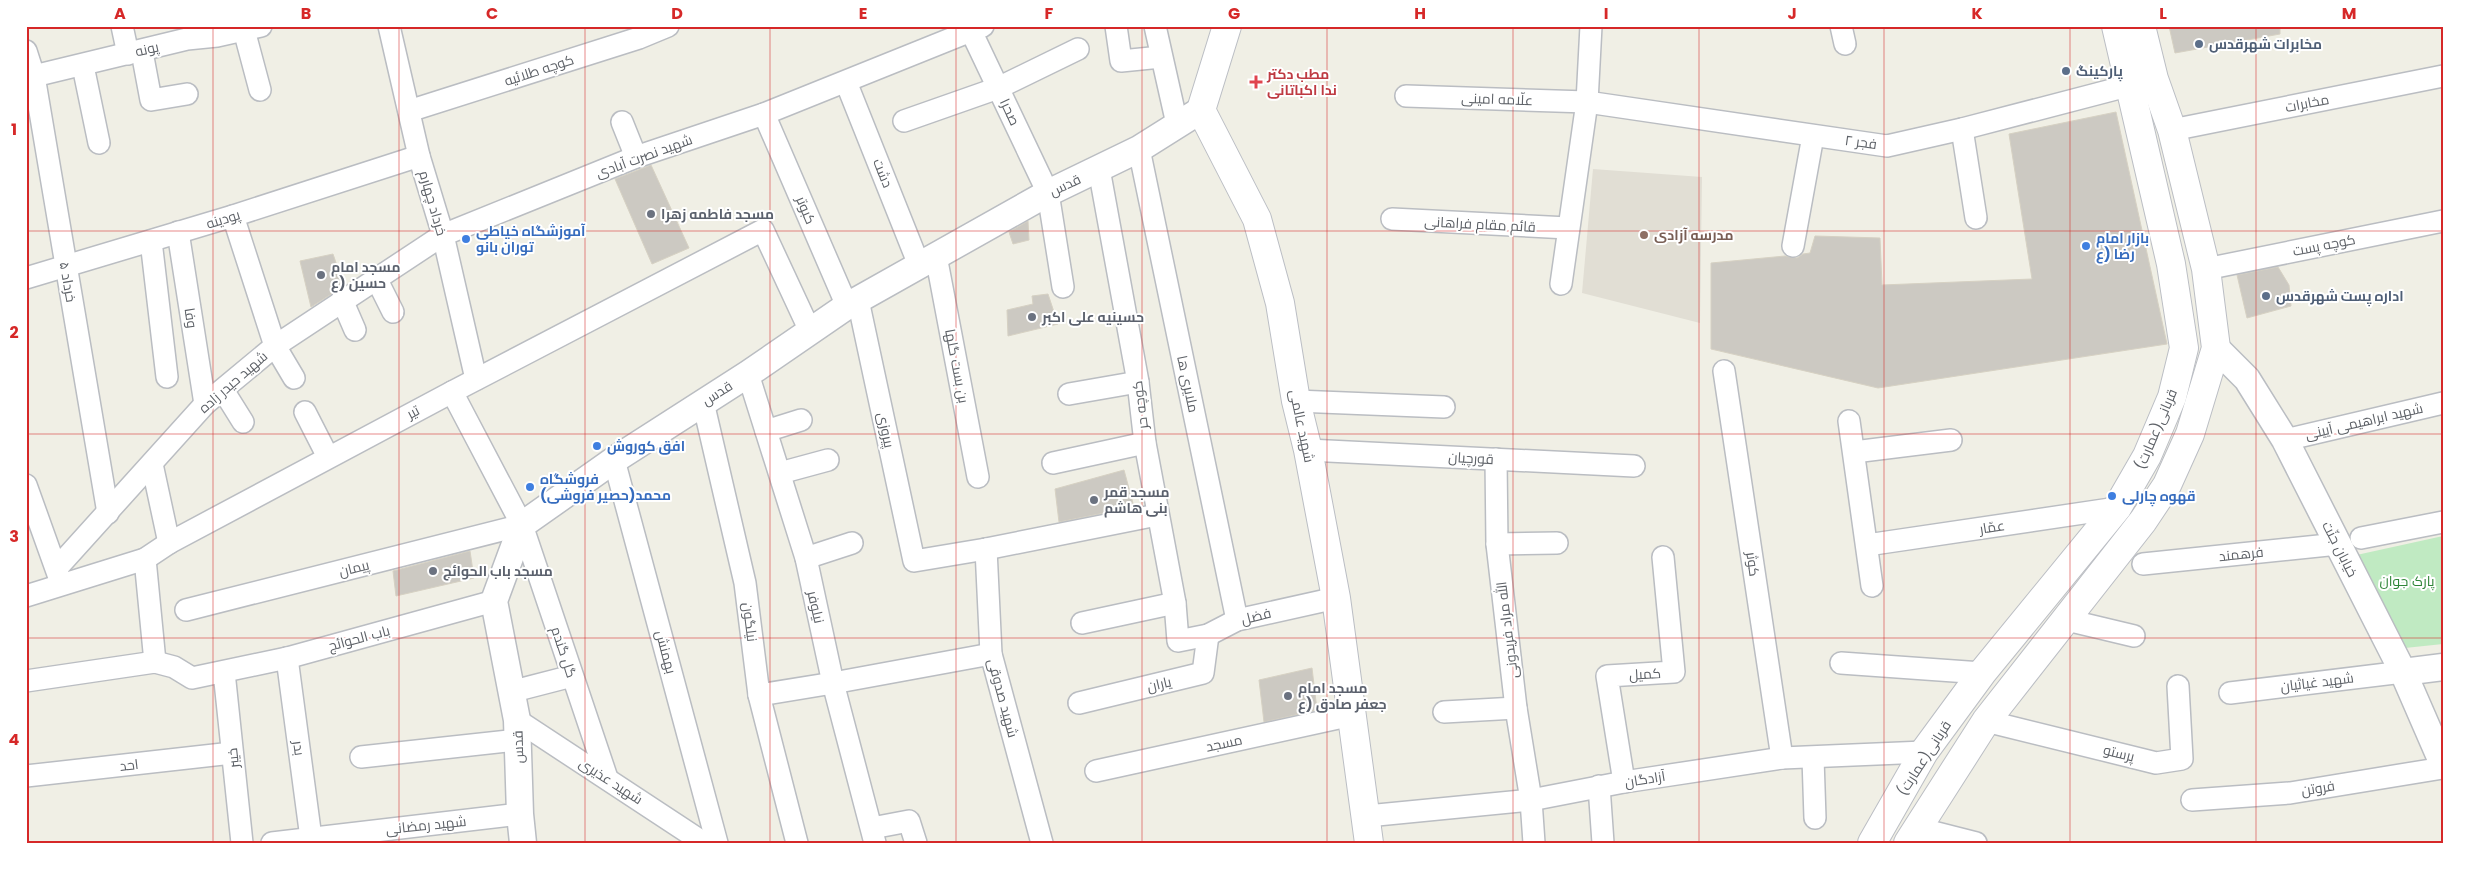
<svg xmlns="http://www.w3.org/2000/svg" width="2469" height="869" font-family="Poppins,Cairo,sans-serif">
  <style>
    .education { fill: #e1ded4 }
    .green { fill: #c0eac2 }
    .building { fill: #ccc9c2; stroke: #d6d1c3 }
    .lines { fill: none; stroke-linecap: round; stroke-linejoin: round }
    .minor-casing { stroke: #babdc2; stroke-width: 24 }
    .tertiary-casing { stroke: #babdc2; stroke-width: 29 }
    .secondary-casing { stroke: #bbbec4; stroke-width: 30 }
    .minor { stroke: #fff; stroke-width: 21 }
    .tertiary { stroke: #fff; stroke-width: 26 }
    .secondary { stroke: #fff; stroke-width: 28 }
    .grid { fill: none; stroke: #d62828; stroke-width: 1; stroke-opacity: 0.55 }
    .service-dot { fill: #5c6f8a; stroke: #fff; stroke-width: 2 }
    .health-dot { fill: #e0444e; stroke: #fff; stroke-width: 2 }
    .worship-dot { fill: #6b7280; stroke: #fff; stroke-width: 2 }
    .education-dot { fill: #8d6e63; stroke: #fff; stroke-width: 2 }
    .shop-dot { fill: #3f7fe0; stroke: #fff; stroke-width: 2 }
    .labels { text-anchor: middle; stroke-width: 4; stroke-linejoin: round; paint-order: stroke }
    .service-label { font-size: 14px; font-weight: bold; fill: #4e5e75; stroke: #fff; text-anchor: start }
    .street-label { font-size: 14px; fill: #5d6167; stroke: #fff }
    .health-label { font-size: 14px; font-weight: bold; fill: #be3a42; stroke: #fff; text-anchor: start }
    .worship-label { font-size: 14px; font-weight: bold; fill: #5b616d; stroke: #fff; text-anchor: start }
    .shop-label { font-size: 14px; font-weight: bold; fill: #366cbe; stroke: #fff; text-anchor: start }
    .education-label { font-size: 14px; font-weight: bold; fill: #785e54; stroke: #fff; text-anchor: start }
    .park-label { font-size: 14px; fill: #2e8537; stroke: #fff }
    .neatline { fill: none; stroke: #d62828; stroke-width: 2 }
    .grid-label { font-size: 16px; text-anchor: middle; font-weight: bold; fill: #d62828 }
  </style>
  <rect width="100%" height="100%" fill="#f0efe5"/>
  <path class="education" d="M 1593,169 L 1702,177 L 1700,323 L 1582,293 Z"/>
  <path class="green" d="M 2443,536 L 2443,644 L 2405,648 L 2352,556 Z"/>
  <g class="building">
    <path d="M 2169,26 L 2280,26 L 2280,34 L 2175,53 Z"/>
    <path d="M 2116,112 L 2167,344 L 1878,388 L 1711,349 L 1711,263 L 1785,256 L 1797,258 L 1803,254 L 1810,253 L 1815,236 L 1880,238 L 1882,285 L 2032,279 L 2009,134 Z"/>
    <path d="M 651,165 L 689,248 L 652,264 L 615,179 Z"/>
    <path d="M 1028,221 L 1029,240 L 1013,244 L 1009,232 Z"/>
    <path d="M 333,254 L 344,286 L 311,307 L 300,261 Z"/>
    <path d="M 2278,267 L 2289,285 L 2291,306 L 2247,318 L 2237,275 Z"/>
    <path d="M 1048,294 L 1058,324 L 1008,336 L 1007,310 L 1033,304 L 1032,296 Z"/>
    <path d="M 1124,470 L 1134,507 L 1059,522 L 1055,489 Z"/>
    <path d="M 470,551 L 474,578 L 396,596 L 393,571 Z"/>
    <path d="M 1312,668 L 1317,710 L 1264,722 L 1259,680 Z"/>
  </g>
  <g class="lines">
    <g class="minor-casing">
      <g id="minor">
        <path d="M 122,26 L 128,54"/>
        <path d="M 389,26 L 419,156 L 443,235 L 476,379"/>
        <path d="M 1116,26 L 1121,61 L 1161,57"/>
        <path d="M 1155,26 L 1177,124"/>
        <path d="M 1841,26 L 1845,44"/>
        <path d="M 244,30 L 260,90"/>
        <path d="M 971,31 L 1048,193 L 1063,287"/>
        <path d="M 26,51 L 34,76 L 108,513"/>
        <path d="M 142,52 L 151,100 L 187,94"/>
        <path d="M 83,66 L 99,143"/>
        <path d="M 34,76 L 187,39 L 217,36 L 261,26"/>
        <path d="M 846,82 L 919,265"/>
        <path d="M 1406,96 L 1587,102 L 1887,146 L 1962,129 L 2131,85"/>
        <path d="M 409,111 L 639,38 L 668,26"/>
        <path d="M 764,114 L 847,306"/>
        <path d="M 904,121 L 998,88 L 1078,49"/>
        <path d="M 622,122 L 636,157"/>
        <path d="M 1962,129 L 1976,218"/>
        <path d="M 2172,130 L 2443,76"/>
        <path d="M 1139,149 L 1237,620"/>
        <path d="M 1099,169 L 1138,382 L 1145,443 L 1175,603 L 1178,641 L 1208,635 L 1237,620 L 1336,598"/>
        <path d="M 233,216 L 275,346 L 294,378"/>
        <path d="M 1392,219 L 1568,228"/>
        <path d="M 178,232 L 205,404"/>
        <path d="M 151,241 L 167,377"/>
        <path d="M 1793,246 L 1813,136"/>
        <path d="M 936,256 L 978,477"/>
        <path d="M 2206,269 L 2443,221"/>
        <path d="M 26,278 L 233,216 L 419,156"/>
        <path d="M 376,278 L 393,312"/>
        <path d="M 1561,284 L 1587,102 L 1591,26"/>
        <path d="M 342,300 L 355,330"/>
        <path d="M 858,300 L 914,561 L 986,549 L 1157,515"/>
        <path d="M 1724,371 L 1782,758"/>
        <path d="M 748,374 L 806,558 L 833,683 L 875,843"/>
        <path d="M 223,390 L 243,422"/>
        <path d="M 452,392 L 522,525 L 607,778"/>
        <path d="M 1069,394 L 1138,382"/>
        <path d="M 1296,401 L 1444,407"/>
        <path d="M 703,402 L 745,583 L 759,695 L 797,843"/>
        <path d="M 305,412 L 328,457"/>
        <path d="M 1849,421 L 1872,586"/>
        <path d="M 766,431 L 801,420"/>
        <path d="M 2285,440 L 2443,403"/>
        <path d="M 1308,450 L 1634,466"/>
        <path d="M 1854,452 L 1951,440"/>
        <path d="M 1496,459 L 1497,544 L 1516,708 L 1531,800 L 1534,843"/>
        <path d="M 614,460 L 717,843"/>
        <path d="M 1053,463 L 1145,443"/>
        <path d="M 152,464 L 169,543"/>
        <path d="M 780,473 L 828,460"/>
        <path d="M 26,485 L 60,580"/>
        <path d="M 2361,538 L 2443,522"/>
        <path d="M 1497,544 L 1557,543"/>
        <path d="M 1867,545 L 2117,508"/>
        <path d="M 986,549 L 991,654 L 1042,843"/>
        <path d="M 806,558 L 852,543"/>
        <path d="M 145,559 L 155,662"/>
        <path d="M 2143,564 L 2338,544"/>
        <path d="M 57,568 L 205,404 L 275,346 L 443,235 L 636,157 L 764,114 L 983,26"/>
        <path d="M 26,596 L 145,559 L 169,543 L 452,392 L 763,230 L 810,331"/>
        <path d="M 186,610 L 522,525"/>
        <path d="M 2067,620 L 2134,636"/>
        <path d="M 1082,623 L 1175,603"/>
        <path d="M 287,658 L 311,838"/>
        <path d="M 1841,663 L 1982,673"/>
        <path d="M 224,672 L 242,843"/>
        <path d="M 26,681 L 155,662 L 174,667 L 192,678 L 287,658 L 494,601"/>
        <path d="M 510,692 L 572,676"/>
        <path d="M 2230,693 L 2403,672"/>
        <path d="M 759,695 L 833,683 L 991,654"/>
        <path d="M 1079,703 L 1203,673 L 1208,635"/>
        <path d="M 1444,712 L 1516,708"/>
        <path d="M 517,720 L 704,843"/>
        <path d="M 1986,721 L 2156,763 L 2182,759 L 2178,686"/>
        <path d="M 361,757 L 517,740"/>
        <path d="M 1813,758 L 1815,818"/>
        <path d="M 1096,771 L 1352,715"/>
        <path d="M 26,776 L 232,753"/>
        <path d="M 1624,782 L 1607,676 L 1674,672 L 1663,557"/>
        <path d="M 1599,786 L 1603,843"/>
        <path d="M 2192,800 L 2290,793 L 2443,768"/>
        <path d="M 1367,816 L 1531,800 L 1624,782 L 1782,758 L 1924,752"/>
        <path d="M 872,828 L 909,821 L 916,843"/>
        <path d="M 1917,828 L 1976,843"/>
        <path d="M 272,843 L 520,814"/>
      </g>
    </g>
    <g class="tertiary-casing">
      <g id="tertiary">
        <path d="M 2216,348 L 2247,379 L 2285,440 L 2403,672 L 2443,764"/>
        <path d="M 2403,672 L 2443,667"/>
        <path d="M 523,843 L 520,814 L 517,720 L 494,601 L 522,525 L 614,460 L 748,374 L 847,306 L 1048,193 L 1139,149 L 1201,110"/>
      </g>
    </g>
    <g class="secondary-casing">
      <g id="secondary">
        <path d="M 1227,26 L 1201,110 L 1257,219 L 1280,303 L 1296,401 L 1308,450 L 1336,598 L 1369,843"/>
        <path d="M 1872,843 L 1924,752 L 1982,673 L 2117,508 L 2147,456 L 2172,397 L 2184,348 L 2171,264 L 2116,26"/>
        <path d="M 1908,843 L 1986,721 L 2143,521 L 2167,485 L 2190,434 L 2216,348 L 2206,269 L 2172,130 L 2154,79 L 2141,26"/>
      </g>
    </g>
    <use href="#minor" class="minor"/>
    <use href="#tertiary" class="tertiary"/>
    <use href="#secondary" class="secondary"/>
  </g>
  <path class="grid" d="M 213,26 L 213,843M 399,26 L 399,843M 585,26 L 585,843M 770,26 L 770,843M 956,26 L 956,843M 1142,26 L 1142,843M 1327,26 L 1327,843M 1513,26 L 1513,843M 1699,26 L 1699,843M 1884,26 L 1884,843M 2070,26 L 2070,843M 2256,26 L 2256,843M 26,231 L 2443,231M 26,434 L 2443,434M 26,638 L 2443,638"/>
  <g class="service-dot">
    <circle cx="2199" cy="44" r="5"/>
    <circle cx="2066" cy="71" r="5"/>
    <circle cx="2266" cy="296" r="5"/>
  </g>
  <path class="health-dot" d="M1253.5 74.5h5v5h5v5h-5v5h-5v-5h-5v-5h5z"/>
  <g class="worship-dot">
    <circle cx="651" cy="214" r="5"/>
    <circle cx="321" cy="275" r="5"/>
    <circle cx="1032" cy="317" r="5"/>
    <circle cx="1094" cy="500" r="5"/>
    <circle cx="433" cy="571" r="5"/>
    <circle cx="1288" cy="696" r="5"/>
  </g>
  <circle class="education-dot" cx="1644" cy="235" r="5"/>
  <g class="shop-dot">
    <circle cx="466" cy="239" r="5"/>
    <circle cx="2086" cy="246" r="5"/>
    <circle cx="597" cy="446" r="5"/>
    <circle cx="530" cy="487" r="5"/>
    <circle cx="2112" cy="496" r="5"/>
  </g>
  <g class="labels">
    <g class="service-label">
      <text x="2209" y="49">مخابرات شهرقدس</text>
      <text x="2076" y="76">پارکینگ</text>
      <text x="2276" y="301">اداره پست شهرقدس</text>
    </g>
    <g class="street-label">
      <text transform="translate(147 49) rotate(-13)" y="5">پونه</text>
      <text transform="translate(539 70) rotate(-18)" y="5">کوچه طلائیه</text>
      <text transform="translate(1497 99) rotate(2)" y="5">علّامه امینی</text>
      <text transform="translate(2307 103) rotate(-11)" y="5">مخابرات</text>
      <text transform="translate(1010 112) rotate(65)" y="5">صحرا</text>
      <text transform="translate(1861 142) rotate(8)" y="5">فجر ۲</text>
      <text transform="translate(644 156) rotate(-20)" y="5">شهید نصرت آبادی</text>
      <text transform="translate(883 173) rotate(68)" y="5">دشت</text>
      <text transform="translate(1065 185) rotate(-25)" y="5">قدس</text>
      <text transform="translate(433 203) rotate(74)" y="5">خرداد چهارم</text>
      <text transform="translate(806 210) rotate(67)" y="5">کبوتر</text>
      <text transform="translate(223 219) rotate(-17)" y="5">پودینه</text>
      <text transform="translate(1480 224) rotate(3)" y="5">قائم مقام فراهانی</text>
      <text transform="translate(2324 245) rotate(-11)" y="5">کوچه پست</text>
      <text transform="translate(68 282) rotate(80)" y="5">خرداد ۵</text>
      <text transform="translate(191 318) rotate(81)" y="5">وفا</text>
      <text transform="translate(957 366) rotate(79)" y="5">بن بست گلها</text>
      <text transform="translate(233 382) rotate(-41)" y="5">شهید حیدر زاده</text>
      <text transform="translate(1188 384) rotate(78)" y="5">ملایری ها</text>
      <text transform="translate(717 393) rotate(-32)" y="5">قدس</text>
      <text transform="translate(1140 405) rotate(-97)" y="5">کوچه حر</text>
      <text transform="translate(413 412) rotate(-28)" y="5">تیر</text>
      <text transform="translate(2364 421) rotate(-13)" y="5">شهید ابراهیمی آیینی</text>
      <text transform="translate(1302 426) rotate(78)" y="5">شهید عالمی</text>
      <text transform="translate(2156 429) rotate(-67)" y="5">(عمارت)قربانی</text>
      <text transform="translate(886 430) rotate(78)" y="5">پیروزی</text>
      <text transform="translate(1471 458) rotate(3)" y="5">قورچیان</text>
      <text transform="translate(1992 527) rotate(-9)" y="5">عمّار</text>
      <text transform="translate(2340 549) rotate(63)" y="5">خیابان جنّت</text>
      <text transform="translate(2241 554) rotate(-6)" y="5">فرهمند</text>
      <text transform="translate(1753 564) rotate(82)" y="5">کوثر</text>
      <text transform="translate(354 568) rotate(-14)" y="5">پیمان</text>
      <text transform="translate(816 607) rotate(77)" y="5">نیلوفر</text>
      <text transform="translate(1256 616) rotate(-14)" y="5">فضل</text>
      <text transform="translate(750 622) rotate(83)" y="5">نیلگون</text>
      <text transform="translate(1507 630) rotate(-97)" y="5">الله مراد فریدونی</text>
      <text transform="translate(359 638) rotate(-15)" y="5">باب الحوائج</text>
      <text transform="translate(564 652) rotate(72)" y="5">گل گندم</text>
      <text transform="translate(666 652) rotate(75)" y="5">بهمنش</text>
      <text transform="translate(1645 674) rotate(-3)" y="5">کمیل</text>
      <text transform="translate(2317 682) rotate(-7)" y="5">شهید غیاثیان</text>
      <text transform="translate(1159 684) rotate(-13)" y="5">یاران</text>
      <text transform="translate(1003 698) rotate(75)" y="5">شهید صدوقی</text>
      <text transform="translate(1224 743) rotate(-12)" y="5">مسجد</text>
      <text transform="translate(518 747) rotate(-92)" y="5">قدس</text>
      <text transform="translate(299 748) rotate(82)" y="5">بدر</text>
      <text transform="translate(2119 753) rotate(14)" y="5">پرستو</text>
      <text transform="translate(233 758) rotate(-96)" y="5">خیبر</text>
      <text transform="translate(1924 758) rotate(-57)" y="5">(عمارت)قربانی</text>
      <text transform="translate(129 765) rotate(-7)" y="5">احد</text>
      <text transform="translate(1645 779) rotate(-9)" y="5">آزادگان</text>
      <text transform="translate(611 781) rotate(33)" y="5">شهید عذیری</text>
      <text transform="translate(2318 788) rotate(-9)" y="5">فروتن</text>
      <text transform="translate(426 825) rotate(-6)" y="5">شهید رمضانی</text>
    </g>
    <g class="health-label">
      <text x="1267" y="79">مطب دکتر<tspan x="1267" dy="16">ندا اکباتانی</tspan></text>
    </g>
    <g class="worship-label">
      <text x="661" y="219">مسجد فاطمه زهرا</text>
      <text x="331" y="272">مسجد امام<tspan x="331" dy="16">حسین (ع</tspan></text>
      <text x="1042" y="322">حسینیه علی اکبر</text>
      <text x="1104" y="497">مسجد قمر<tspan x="1104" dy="16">بنی هاشم</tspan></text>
      <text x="443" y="576">مسجد باب الحوائج</text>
      <text x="1298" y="693">مسجد امام<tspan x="1298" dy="16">جعفر صادق (ع</tspan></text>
    </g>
    <g class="shop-label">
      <text x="476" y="236">آموزشگاه خیاطی<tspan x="476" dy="16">توران بانو</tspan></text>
      <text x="2096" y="243">بازار امام<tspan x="2096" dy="16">رضا (ع</tspan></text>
      <text x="607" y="451">افق کوروش</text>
      <text x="540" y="484">فروشگاه<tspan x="540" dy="16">محمد(حصیر فروشی)</tspan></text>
      <text x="2122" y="501">قهوه چارلی</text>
    </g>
    <g class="education-label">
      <text x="1654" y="240">مدرسه آزادی</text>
    </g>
    <g class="park-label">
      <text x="2407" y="586">پارک جوان</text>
    </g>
  </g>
  <rect width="2469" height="869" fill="none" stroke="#ffffff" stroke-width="55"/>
  <rect x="28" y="28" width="2414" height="814" class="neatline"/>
  <g class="grid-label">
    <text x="120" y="19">A</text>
    <text x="306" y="19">B</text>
    <text x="492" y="19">C</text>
    <text x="677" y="19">D</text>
    <text x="863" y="19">E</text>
    <text x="1049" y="19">F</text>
    <text x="1234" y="19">G</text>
    <text x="1420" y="19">H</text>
    <text x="1606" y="19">I</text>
    <text x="1792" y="19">J</text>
    <text x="1977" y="19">K</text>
    <text x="2163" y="19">L</text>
    <text x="2349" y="19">M</text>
    <text x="14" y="135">1</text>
    <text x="14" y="338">2</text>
    <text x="14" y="542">3</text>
    <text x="14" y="745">4</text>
  </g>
</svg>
